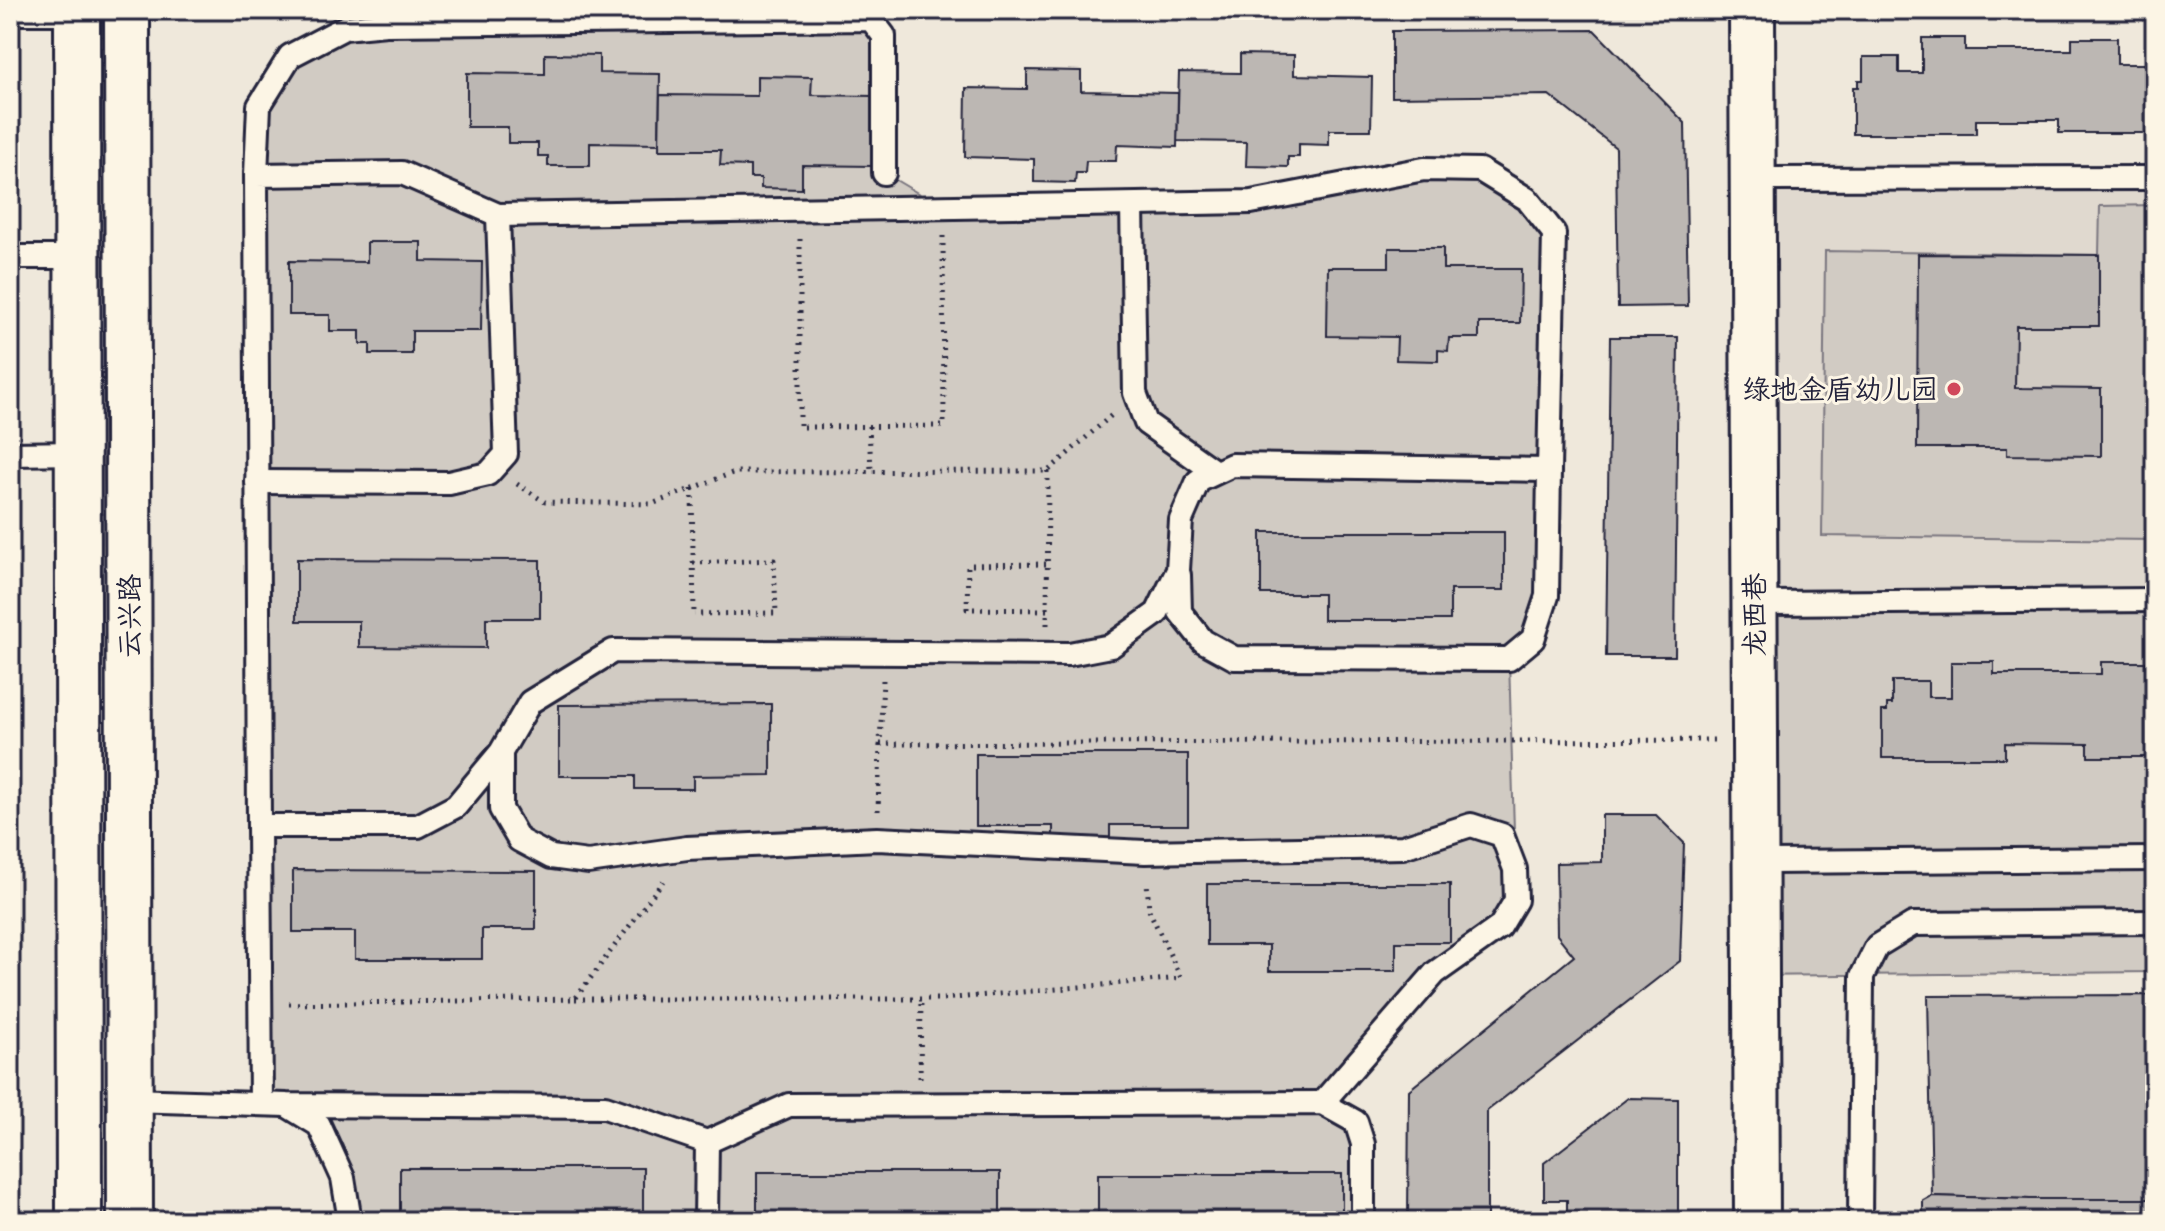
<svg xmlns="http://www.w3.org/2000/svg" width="2165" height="1231" font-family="Sriracha,'LXGW WenKai TC',sans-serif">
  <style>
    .built { fill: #e0d9cf }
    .green { fill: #d1cbc3; stroke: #7a767f; stroke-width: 2 }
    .building { fill: #bcb7b3; stroke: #22223b; stroke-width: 2 }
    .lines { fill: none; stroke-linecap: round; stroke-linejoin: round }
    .lane-casing { stroke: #22223b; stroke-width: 28 }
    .street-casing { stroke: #22223b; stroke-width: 50 }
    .secondary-casing { stroke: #22223b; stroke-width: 50 }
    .path { stroke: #22223b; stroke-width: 5; stroke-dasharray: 2 6; stroke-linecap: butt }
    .lane { stroke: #fcf5e5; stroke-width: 22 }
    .street { stroke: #fcf5e5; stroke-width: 44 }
    .secondary { stroke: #fcf5e5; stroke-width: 44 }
    .poi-dot { fill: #d1495b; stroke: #fcf5e5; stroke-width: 3 }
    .labels { text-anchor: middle; stroke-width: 6; stroke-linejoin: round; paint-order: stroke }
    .poi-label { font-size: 28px; fill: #22223b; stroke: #fcf5e5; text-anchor: end }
    .street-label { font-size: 28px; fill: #22223b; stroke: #fcf5e5 }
  </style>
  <rect width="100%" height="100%" fill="#efe8db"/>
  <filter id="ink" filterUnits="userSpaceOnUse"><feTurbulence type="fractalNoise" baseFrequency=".0125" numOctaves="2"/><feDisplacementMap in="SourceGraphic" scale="16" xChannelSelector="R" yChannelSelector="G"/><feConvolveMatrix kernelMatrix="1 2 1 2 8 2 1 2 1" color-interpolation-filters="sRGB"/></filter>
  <g filter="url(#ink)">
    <path class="built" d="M 2155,178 L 2155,600 L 1754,603 L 1752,179 Z"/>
    <g class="green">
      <path d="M 871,19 L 884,36 L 884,173 L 943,208 L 1251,202 L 1480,170 L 1554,233 L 1547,596 L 1509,659 L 1516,900 L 1435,973 L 1323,1103 L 1356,1122 L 1363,1221 L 350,1221 L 319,1125 L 261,1104 L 259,106 L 290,56 L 344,28 Z"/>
      <path d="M 2155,205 L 2154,540 L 1822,536 L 1825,251 L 2099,255 L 2100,206 Z"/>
      <path d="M 2155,600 L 2155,972 L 1756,976 L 1754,603 Z"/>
    </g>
    <g class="building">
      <path d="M 1594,30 L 1685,123 L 1688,306 L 1618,307 L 1616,148 L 1549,95 L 1392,97 L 1392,31 Z"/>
      <path d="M 1922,38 L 1965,38 L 1965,50 L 2072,50 L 2072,38 L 2117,38 L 2117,64 L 2146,64 L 2146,71 L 2155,71 L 2155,133 L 2059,133 L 2059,120 L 1976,120 L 1976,134 L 1853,134 L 1853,87 L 1858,87 L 1858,80 L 1863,80 L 1863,57 L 1899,57 L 1899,73 L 1922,73 Z"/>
      <path d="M 545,54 L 599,55 L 599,73 L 660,74 L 659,144 L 590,143 L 590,166 L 548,166 L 548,156 L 538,156 L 538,143 L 508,143 L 508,127 L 467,127 L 467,73 L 545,74 Z"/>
      <path d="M 1240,54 L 1294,55 L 1294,75 L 1372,77 L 1371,130 L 1329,130 L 1329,145 L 1299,144 L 1299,157 L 1288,157 L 1288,167 L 1246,166 L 1247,142 L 1177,141 L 1179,72 L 1240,73 Z"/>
      <path d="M 1027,70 L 1081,71 L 1081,91 L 1178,93 L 1177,147 L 1117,145 L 1116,161 L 1086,161 L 1085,173 L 1076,173 L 1075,183 L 1034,182 L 1034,159 L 965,157 L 966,88 L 1027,89 Z"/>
      <path d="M 757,76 L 812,77 L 811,95 L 873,96 L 872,166 L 802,165 L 802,189 L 761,188 L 761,178 L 750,178 L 750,166 L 720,165 L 721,150 L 659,150 L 660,95 L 757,96 Z"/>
      <path d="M 367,242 L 421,242 L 421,261 L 482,262 L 481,331 L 412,331 L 412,354 L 370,354 L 370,344 L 360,344 L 360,331 L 330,331 L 330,315 L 289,315 L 289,261 L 367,262 Z"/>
      <path d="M 1389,248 L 1443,248 L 1443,269 L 1521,269 L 1520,323 L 1479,323 L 1479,338 L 1449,338 L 1448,351 L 1438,350 L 1438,361 L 1396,360 L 1397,337 L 1327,336 L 1328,267 L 1389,267 Z"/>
      <path d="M 1918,254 L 2099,255 L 2099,326 L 2016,326 L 2015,388 L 2101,389 L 2101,456 L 2007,455 L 2007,448 L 1917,448 Z"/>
      <path d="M 1610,337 L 1678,337 L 1675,656 L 1606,656 Z"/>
      <path d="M 1261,532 L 1504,532 L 1504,590 L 1450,590 L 1450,620 L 1323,620 L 1323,594 L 1261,594 Z"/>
      <path d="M 297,559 L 540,560 L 540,618 L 486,618 L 486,648 L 359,647 L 359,621 L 297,621 Z"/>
      <path d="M 1951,662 L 1994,662 L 1994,674 L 2101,674 L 2101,662 L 2146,662 L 2146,688 L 2155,688 L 2155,757 L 2088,757 L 2088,744 L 2005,743 L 2005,758 L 1882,758 L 1882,711 L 1887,711 L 1887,704 L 1892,704 L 1892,681 L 1928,681 L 1928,697 L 1951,697 Z"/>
      <path d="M 771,704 L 771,775 L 693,776 L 693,789 L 635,789 L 635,776 L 559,776 L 559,705 Z"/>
      <path d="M 976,754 L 1188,754 L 1188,825 L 1110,825 L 1110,839 L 1053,839 L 1053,826 L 976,826 Z"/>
      <path d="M 1602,815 L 1656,815 L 1684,843 L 1680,961 L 1487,1111 L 1487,1221 L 1408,1221 L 1409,1090 L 1574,956 L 1557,935 L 1556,863 L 1602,862 Z"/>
      <path d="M 293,870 L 536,871 L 536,929 L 482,929 L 482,959 L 355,959 L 355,932 L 293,932 Z"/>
      <path d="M 1207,884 L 1450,884 L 1450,942 L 1396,942 L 1396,971 L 1269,971 L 1269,945 L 1207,945 Z"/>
      <path d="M 2155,995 L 2155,1199 L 2030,1199 L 1932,1196 L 1928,996 Z"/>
      <path d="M 1628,1098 L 1678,1099 L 1678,1221 L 1567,1221 L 1567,1200 L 1544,1200 L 1544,1163 Z"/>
      <rect x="400" y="1168" width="243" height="53"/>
      <rect x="757" y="1172" width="243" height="49"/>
      <rect x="1098" y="1174" width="244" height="47"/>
      <path d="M 1932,1196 L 2030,1199 L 2155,1199 L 2155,1221 L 1923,1221 L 1923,1201 Z"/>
    </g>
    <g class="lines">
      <g class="lane-casing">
        <g id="lane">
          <path d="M 10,13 L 77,13"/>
          <path d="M 256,175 L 259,106 L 290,56 L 344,28 L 386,24 L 871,19 L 884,36 L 884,173"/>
          <path d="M 1752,179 L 2155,178"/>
          <path d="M 1132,205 L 1135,393 L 1146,423 L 1215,472"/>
          <path d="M 10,257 L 77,257"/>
          <path d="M 10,454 L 78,453"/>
          <path d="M 257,482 L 449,483 L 488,474 L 506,454 L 498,215"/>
          <path d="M 1179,575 L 1180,612 L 1203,641 L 1234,658 L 1509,659 L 1533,639 L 1547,596 L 1549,470"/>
          <path d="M 1754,603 L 2155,600"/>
          <path d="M 501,752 L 456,806 L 418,826 L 259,826 L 256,175 L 402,173 L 498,215 L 1251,202 L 1424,169 L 1480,170 L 1527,199 L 1554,233 L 1549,470 L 1232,465 L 1198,481 L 1181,520 L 1178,570 L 1157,613 L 1111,646 L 1069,654 L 613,651 L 530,702 L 501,752 L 501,809 L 519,840 L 551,857 L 588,862 L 687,848 L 877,839 L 1145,852 L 1403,847 L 1471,825 L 1502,835 L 1515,869 L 1516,900 L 1500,927 L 1435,973 L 1322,1103"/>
          <path d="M 259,826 L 261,1104"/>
          <path d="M 1755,862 L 2155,859"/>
          <path d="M 130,1100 L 287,1105 L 605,1107 L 707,1142 L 789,1105 L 1322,1103 L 1356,1122 L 1363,1144 L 1363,1221"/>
          <path d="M 288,1106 L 319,1125 L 343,1178 L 350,1221"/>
          <path d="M 706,1221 L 707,1142"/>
          <path d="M 1860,1221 L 1862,976 L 1877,946 L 1913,924 L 2155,922"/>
        </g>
      </g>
      <g class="street-casing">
        <path id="street" d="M 1752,10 L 1757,1221"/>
      </g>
      <g class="secondary-casing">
        <g id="secondary">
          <path d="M 77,10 L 79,1221"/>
          <path d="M 127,10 L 130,1221"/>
        </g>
      </g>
      <g class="path">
        <path d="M 800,239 L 800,427 L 944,426 L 943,236"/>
        <path d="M 869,426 L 871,471"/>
        <path d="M 517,484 L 545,502 L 652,504 L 735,472 L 1048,471 L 1114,413"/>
        <path d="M 692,489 L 694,616"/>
        <path d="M 693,563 L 774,560 L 776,613 L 694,614"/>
        <path d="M 1047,610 L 967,609 L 968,565 L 1047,564"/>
        <path d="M 1047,625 L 1048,471"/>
        <path d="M 883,680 L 880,744 L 1718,740"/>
        <path d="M 878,811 L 880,744"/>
        <path d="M 575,999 L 943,999 L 1181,978 L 1149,910 L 1147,882"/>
        <path d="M 289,1004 L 575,999 L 663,881"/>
        <path d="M 920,1078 L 921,999"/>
      </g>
      <use href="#lane" class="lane"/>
      <use href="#street" class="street"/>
      <use href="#secondary" class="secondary"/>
    </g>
  </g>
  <circle class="poi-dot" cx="1954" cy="389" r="8"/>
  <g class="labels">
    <g class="poi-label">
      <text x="1938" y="399">绿地金盾幼儿园</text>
    </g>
    <g class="street-label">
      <text transform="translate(1754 615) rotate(-90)" y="10">龙西巷</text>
      <text transform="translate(129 616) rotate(-90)" y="10">云兴路</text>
    </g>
  </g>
  <rect width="2165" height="1231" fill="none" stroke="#fcf5e5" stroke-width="40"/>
  <rect x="20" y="20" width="2125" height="1191" fill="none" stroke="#22223b" stroke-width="3" filter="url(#ink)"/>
</svg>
